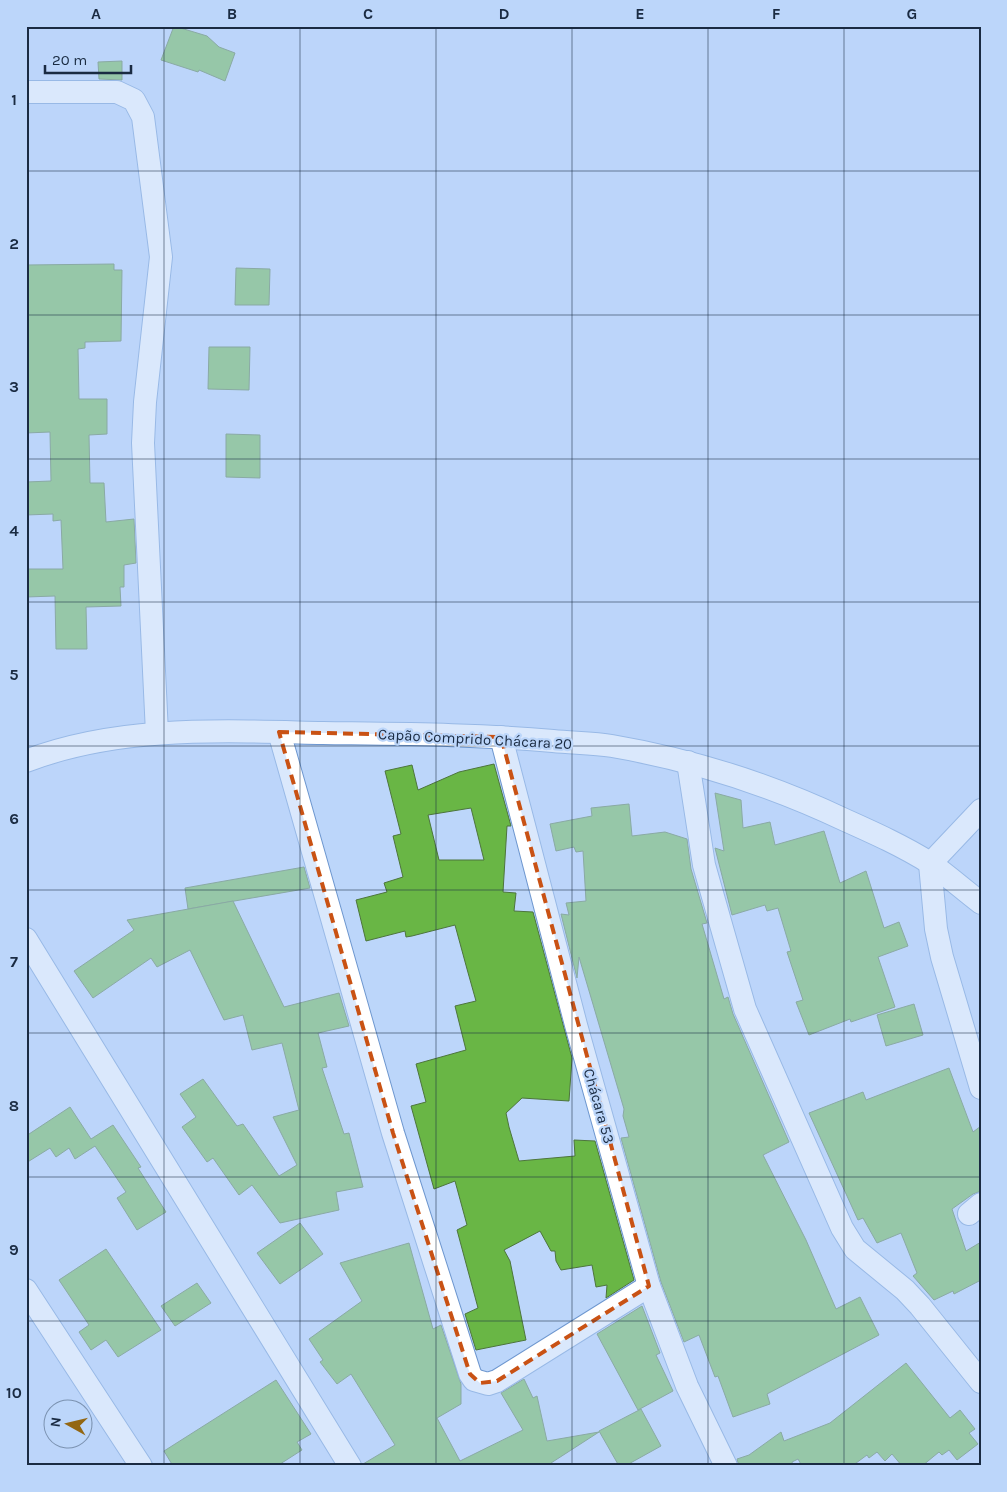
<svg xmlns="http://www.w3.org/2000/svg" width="1007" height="1492" font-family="Karla,sans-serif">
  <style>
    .building { fill: #69b645; stroke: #4d753c; fill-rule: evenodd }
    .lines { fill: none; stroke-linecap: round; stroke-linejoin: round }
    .minor-casing { stroke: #6e97cf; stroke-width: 24 }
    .minor { stroke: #fff; stroke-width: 22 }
    .marked { fill: none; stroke: #c95214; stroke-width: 4; stroke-dasharray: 10 6; stroke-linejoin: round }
    .grid { fill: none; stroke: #1a2b42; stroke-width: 1; stroke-opacity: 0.55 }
    .labels { text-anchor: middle; stroke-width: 4.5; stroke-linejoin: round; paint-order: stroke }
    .street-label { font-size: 15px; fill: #1a2b42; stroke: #bcd6fa }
    .neatline { fill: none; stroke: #1a2b42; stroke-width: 2 }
    .grid-label { font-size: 16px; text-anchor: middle; font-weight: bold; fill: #1a2b42 }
  </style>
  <rect width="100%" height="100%" fill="#bcd6fa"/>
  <g class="building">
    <path d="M 174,26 L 207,36 L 219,47 L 235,53 L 225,81 L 199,70 L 198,72 L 161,60 Z"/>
    <path d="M 122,61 L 122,80 L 99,79 L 98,62 Z"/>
    <path d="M 114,264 L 114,270 L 122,270 L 121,341 L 85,342 L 85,348 L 78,349 L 79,399 L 107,399 L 107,434 L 89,435 L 90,483 L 104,483 L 106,522 L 134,519 L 136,563 L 124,565 L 124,587 L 120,587 L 121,606 L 86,607 L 87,649 L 56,649 L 55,596 L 26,597 L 26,569 L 63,569 L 61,520 L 53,521 L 53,514 L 26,515 L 26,482 L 51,481 L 50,432 L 26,433 L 26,265 Z"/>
    <path d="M 236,268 L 270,269 L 269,305 L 235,305 Z"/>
    <path d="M 209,347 L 250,347 L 249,390 L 208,389 Z"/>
    <path d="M 226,434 L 260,435 L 260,478 L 226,477 Z"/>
    <path d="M 494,764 L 511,826 L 507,826 L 503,892 L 516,893 L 514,911 L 533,912 L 572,1058 L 569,1101 L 522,1098 L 506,1113 L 509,1127 L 519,1161 L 575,1156 L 574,1140 L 595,1141 L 634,1280 L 606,1298 L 607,1285 L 596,1287 L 592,1265 L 561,1270 L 556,1261 L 555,1251 L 551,1251 L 540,1231 L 504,1250 L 510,1261 L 526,1340 L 476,1350 L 465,1314 L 478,1308 L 457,1230 L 467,1225 L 455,1181 L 434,1189 L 411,1106 L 426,1102 L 416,1064 L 466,1050 L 455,1006 L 476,1001 L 467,969 L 455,925 L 412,936 L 406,937 L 405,931 L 366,941 L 356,900 L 387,892 L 384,883 L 403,877 L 393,836 L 401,834 L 385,771 L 412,765 L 418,790 L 459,772 ZM 471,808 L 484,860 L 439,860 L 428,815 Z"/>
    <path d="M 715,793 L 741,800 L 743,828 L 770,822 L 775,845 L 824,831 L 840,883 L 866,871 L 884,928 L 899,922 L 908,946 L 878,957 L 895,1007 L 851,1022 L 850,1019 L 809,1035 L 796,1002 L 803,1000 L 787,952 L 791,951 L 778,908 L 767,911 L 765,905 L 732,915 L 715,848 L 724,851 Z"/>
    <path d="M 629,804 L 632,836 L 665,832 L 687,839 L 691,869 L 707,923 L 702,924 L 724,999 L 728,997 L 733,1014 L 789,1142 L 763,1155 L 806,1240 L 836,1309 L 860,1297 L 879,1335 L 767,1394 L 770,1404 L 733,1417 L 718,1376 L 715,1377 L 699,1335 L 684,1342 L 661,1282 L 621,1138 L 629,1137 L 623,1116 L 624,1109 L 579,957 L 577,978 L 561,914 L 569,915 L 566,903 L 586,901 L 583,851 L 576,852 L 574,847 L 556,851 L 550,824 L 592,816 L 591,808 Z"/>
    <path d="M 304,867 L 310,888 L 188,909 L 185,888 Z"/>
    <path d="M 233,901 L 284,1007 L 339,993 L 349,1026 L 318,1033 L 327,1067 L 322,1068 L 344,1134 L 349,1133 L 363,1187 L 336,1192 L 339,1210 L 280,1223 L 252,1185 L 239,1195 L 213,1158 L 207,1162 L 182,1127 L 196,1117 L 180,1094 L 203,1079 L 237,1126 L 243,1124 L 279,1176 L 297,1165 L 273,1117 L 299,1110 L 282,1043 L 252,1050 L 243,1015 L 224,1020 L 190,950 L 157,967 L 151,958 L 93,998 L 74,971 L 134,930 L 127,920 Z"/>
    <path d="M 914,1004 L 923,1035 L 886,1046 L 877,1015 Z"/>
    <path d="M 949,1068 L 973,1132 L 981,1126 L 981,1191 L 973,1194 L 952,1209 L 966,1251 L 981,1242 L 981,1280 L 954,1294 L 953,1291 L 934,1300 L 913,1276 L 917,1273 L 901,1233 L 877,1243 L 863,1218 L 858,1220 L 809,1113 L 863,1092 L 866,1100 Z"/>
    <path d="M 70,1107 L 91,1139 L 113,1125 L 141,1167 L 138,1168 L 166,1212 L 137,1230 L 117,1198 L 126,1192 L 95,1146 L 75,1159 L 69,1148 L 56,1157 L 50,1148 L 26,1163 L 26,1136 Z"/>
    <path d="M 300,1223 L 323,1254 L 280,1284 L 257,1253 Z"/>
    <path d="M 409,1243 L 433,1329 L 441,1325 L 461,1384 L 461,1404 L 437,1418 L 460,1461 L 523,1430 L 501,1393 L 524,1379 L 533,1398 L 537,1396 L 547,1441 L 599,1432 L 551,1463 L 552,1466 L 363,1466 L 363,1464 L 395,1445 L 351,1374 L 337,1384 L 320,1362 L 323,1360 L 309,1339 L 362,1301 L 340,1263 Z"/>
    <path d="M 106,1249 L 161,1330 L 118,1357 L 106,1340 L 91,1350 L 79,1332 L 89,1325 L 59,1280 Z"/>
    <path d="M 197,1283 L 211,1303 L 175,1326 L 161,1306 Z"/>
    <path d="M 642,1306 L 660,1353 L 656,1355 L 673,1391 L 638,1410 L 597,1334 Z"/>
    <path d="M 906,1363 L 950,1418 L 960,1410 L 975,1429 L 969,1433 L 978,1444 L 957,1460 L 949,1450 L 942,1455 L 939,1452 L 922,1466 L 902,1466 L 892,1454 L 885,1461 L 877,1452 L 869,1458 L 867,1455 L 852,1466 L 802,1466 L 798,1459 L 792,1462 L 793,1466 L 739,1466 L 737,1459 L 749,1455 L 781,1432 L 784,1441 L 830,1423 Z"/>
    <path d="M 276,1380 L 311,1434 L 297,1442 L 302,1450 L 277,1466 L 173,1466 L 164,1451 Z"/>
    <path d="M 641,1409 L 661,1446 L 625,1466 L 619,1466 L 599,1431 Z"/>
  </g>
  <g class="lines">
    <g class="minor-casing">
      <g id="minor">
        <path d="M 26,92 L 117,92 L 134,100 L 143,117 L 161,257 L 145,402 L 143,443 L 157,733"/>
        <path d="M 279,732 L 393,1133 L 470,1374 L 474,1380 L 488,1384 L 497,1381 L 649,1286"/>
        <path d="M 501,737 L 576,1025 L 649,1286 L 687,1386 L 726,1466"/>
        <path d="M 26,761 C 120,725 224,731 323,733 C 400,734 476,734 553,741 C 572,743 593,743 612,746 C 694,760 771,785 845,820 C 874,833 903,846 930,863 C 947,875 964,890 981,903"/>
        <path d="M 688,762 L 704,865 L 745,1009 L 842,1228 L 855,1249 L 905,1290 L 920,1306 L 981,1382"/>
        <path d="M 981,810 L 930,864 L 936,929 L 942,957 L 981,1088"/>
        <path d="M 26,939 L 350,1466"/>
        <path d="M 969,1214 L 981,1204"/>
        <path d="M 26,1290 L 141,1466"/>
      </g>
    </g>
    <use href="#minor" class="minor"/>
  </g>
  <path d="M0 0H1007V1492H0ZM 279,732 L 501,737 L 649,1286 L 497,1381 L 480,1383 L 470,1374 L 393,1133 Z" fill="#bcd6fa" fill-opacity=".55" fill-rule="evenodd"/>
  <path class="marked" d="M 279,732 L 501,737 L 649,1286 L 497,1381 L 480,1383 L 470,1374 L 393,1133 Z"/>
  <path class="grid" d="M 164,26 L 164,1466M 300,26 L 300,1466M 436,26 L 436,1466M 572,26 L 572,1466M 708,26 L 708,1466M 844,26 L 844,1466M 26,171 L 981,171M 26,315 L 981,315M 26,459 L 981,459M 26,602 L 981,602M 26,746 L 981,746M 26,890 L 981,890M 26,1033 L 981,1033M 26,1177 L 981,1177M 26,1321 L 981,1321"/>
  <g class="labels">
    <g class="street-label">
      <text transform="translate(475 739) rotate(3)" y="5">Capão Comprido Chácara 20</text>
      <text transform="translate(599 1106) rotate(74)" y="5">Chácara 53</text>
    </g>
  </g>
  <rect width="1007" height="1492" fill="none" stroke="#bcd6fa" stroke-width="55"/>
  <g transform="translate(68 1424) rotate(278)"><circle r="24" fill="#bcd6fa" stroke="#7b92b0"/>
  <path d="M0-4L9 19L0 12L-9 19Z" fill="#936713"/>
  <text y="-8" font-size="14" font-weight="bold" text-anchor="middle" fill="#1a2b42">N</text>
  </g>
  <path d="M45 65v8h86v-8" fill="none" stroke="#1a2b42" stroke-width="2.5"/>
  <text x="52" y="65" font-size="15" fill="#1a2b42" stroke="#bcd6fa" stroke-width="4" paint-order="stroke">20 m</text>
  <rect x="28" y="28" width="952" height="1436" class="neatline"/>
  <g class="grid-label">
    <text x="96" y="19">A</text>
    <text x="232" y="19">B</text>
    <text x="368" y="19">C</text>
    <text x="504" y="19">D</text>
    <text x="640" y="19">E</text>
    <text x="776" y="19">F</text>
    <text x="912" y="19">G</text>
    <text x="14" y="105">1</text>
    <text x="14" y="249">2</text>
    <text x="14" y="392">3</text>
    <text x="14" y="536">4</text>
    <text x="14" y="680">5</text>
    <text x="14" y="824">6</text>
    <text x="14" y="967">7</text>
    <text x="14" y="1111">8</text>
    <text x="14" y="1255">9</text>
    <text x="14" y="1398">10</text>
  </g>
</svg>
